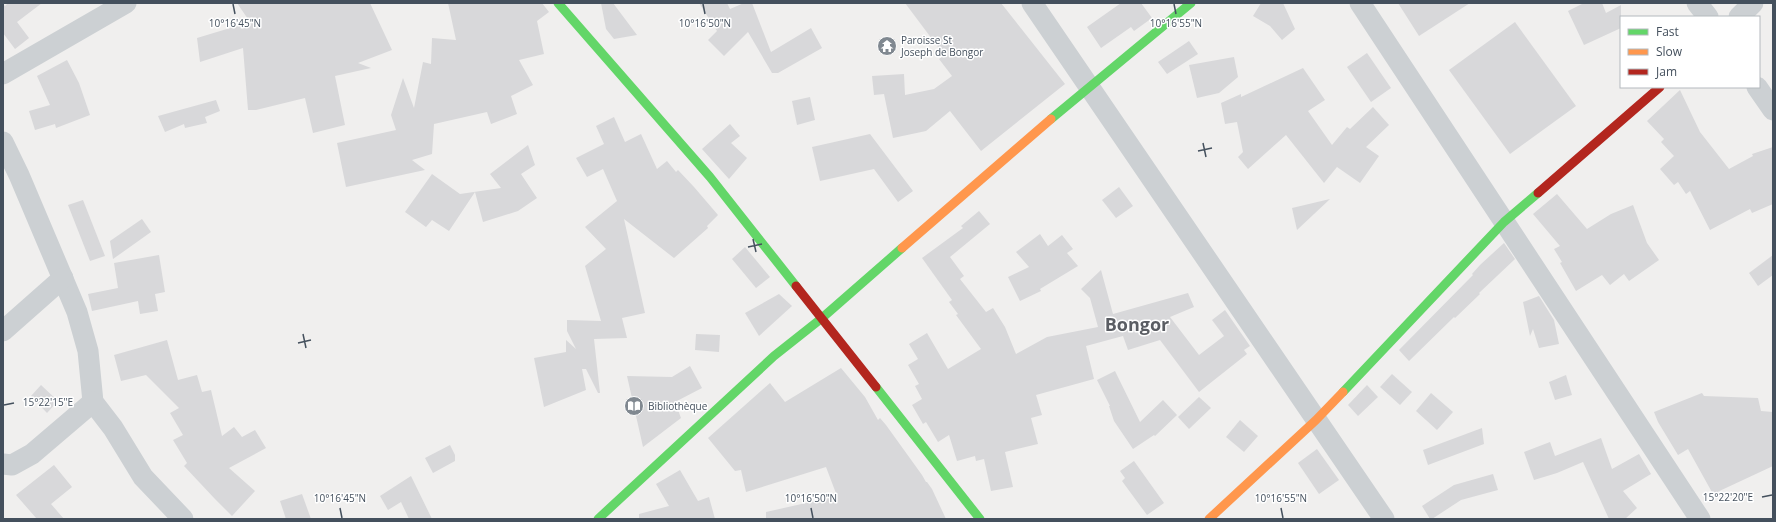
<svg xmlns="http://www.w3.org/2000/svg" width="1776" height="522" font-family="'Open Sans',sans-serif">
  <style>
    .building { fill: #d8d8da }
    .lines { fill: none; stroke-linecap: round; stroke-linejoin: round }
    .street { stroke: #ccd0d3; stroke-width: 21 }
    .fast { stroke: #63d668; stroke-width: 9 }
    .slow { stroke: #ff974d; stroke-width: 9 }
    .jam { stroke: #b3261e; stroke-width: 9 }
    .ticks { fill: none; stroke: #44505d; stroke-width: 1.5 }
    .labels { text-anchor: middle; stroke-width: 3; stroke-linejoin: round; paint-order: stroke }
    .poi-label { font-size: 10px; fill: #44505d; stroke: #fff; text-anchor: start }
    .town-label { font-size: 18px; font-weight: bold; fill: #5a5d63; stroke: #fff }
    .ticks-label { font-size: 10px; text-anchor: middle; fill: #44505d; stroke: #fff; stroke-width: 3; stroke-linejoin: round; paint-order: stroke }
  </style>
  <rect width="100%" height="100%" fill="#f0efee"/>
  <g class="building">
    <path d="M 8,3 L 42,3 L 17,22 L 29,38 L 15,49 L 3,33 L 3,4 L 5,6 Z"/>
    <path d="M 237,3 L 370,3 L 392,50 L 358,63 L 371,68 L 335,76 L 345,125 L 313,133 L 305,98 L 256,110 L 248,110 L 243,48 L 200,62 L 197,38 L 250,22 Z"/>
    <path d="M 448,3 L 542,3 L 549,12 L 537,21 L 544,54 L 519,60 L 533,85 L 511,96 L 517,114 L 491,124 L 487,112 L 434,124 L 432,154 L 412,160 L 425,170 L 346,187 L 337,143 L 396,130 L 391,115 L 403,78 L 414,108 L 423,62 L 431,64 L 432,38 L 456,40 Z"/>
    <path d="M 601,3 L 613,3 L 637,35 L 614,39 L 606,29 Z"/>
    <path d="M 699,3 L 727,3 L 730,9 L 744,3 L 752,3 L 771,52 L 811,28 L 822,48 L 778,73 L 772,73 L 748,32 L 724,56 L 708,40 L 717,31 Z"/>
    <path d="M 905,3 L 1001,3 L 1065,84 L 981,151 L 950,111 L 926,131 L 893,138 L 884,94 L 874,95 L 872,76 L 904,74 L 905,95 L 934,89 L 952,76 L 939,59 L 944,55 Z"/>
    <path d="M 1121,3 L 1141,3 L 1152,18 L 1134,31 L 1131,27 L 1101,48 L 1087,27 Z"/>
    <path d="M 1261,3 L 1283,3 L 1295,29 L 1282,40 L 1270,26 L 1253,16 Z"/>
    <path d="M 1398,3 L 1470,3 L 1419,36 Z"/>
    <path d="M 1584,3 L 1602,3 L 1606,13 L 1621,5 L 1621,28 L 1584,45 L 1568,11 Z"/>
    <path d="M 1515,22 L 1576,106 L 1510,154 L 1449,70 Z"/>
    <path d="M 1189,41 L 1198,54 L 1167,74 L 1158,62 Z"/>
    <path d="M 1367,53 L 1391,88 L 1371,102 L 1347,67 Z"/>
    <path d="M 1234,57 L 1238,77 L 1219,93 L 1197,98 L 1189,65 Z"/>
    <path d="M 67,60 L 79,83 L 90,115 L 56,128 L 55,124 L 35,130 L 29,111 L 50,105 L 37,76 Z"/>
    <path d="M 1303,68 L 1325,100 L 1308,111 L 1332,145 L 1347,127 L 1350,129 L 1373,107 L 1389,125 L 1366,147 L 1379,156 L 1360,183 L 1337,167 L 1324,183 L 1286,135 L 1248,169 L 1238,157 L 1243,152 L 1237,122 L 1225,124 L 1221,103 L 1241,94 L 1241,97 Z"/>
    <path d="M 1680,90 L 1700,132 L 1729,169 L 1753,156 L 1752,154 L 1773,147 L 1773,204 L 1752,213 L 1750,209 L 1710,230 L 1690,191 L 1686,194 L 1678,182 L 1674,185 L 1660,169 L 1674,156 L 1661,142 L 1664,139 L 1647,121 Z"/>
    <path d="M 810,97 L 815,120 L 797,125 L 792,101 Z"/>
    <path d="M 216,100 L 220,111 L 205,117 L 207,123 L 185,128 L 184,124 L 165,132 L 158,116 Z"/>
    <path d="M 614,117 L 625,142 L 641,134 L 657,169 L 667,161 L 676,172 L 678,170 L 694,187 L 718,215 L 707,226 L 708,228 L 674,258 L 624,219 L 645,313 L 622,318 L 627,338 L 594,339 L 600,393 L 598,393 L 586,369 L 582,369 L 586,390 L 544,407 L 534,358 L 566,352 L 566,340 L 576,349 L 567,331 L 567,320 L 601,321 L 585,266 L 606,249 L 585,227 L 617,201 L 603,169 L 587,177 L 576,158 L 604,144 L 596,126 Z"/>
    <path d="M 730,124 L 740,136 L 731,143 L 747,158 L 729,179 L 702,149 Z"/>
    <path d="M 870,134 L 913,191 L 898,202 L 874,169 L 820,181 L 812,147 Z"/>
    <path d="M 528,145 L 535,165 L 521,174 L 537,198 L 518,211 L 483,222 L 475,192 L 449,231 L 432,220 L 426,227 L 405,212 L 432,174 L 460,194 L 501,188 L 490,174 Z"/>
    <path d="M 1119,187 L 1133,206 L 1116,218 L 1102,200 Z"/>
    <path d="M 1557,194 L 1587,229 L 1611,214 L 1633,205 L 1647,243 L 1659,260 L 1629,281 L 1624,274 L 1610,285 L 1602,275 L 1576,291 L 1560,263 L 1562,262 L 1554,249 L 1560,246 L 1533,214 Z"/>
    <path d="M 1330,199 L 1297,230 L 1292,208 Z"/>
    <path d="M 83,200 L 105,256 L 90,261 L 68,205 Z"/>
    <path d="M 979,211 L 990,224 L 950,257 L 964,276 L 960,279 L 986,312 L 993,308 L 1005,327 L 1016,354 L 1047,337 L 1098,327 L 1090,298 L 1081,289 L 1101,270 L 1113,314 L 1188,293 L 1194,307 L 1170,317 L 1199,355 L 1224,336 L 1212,320 L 1225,310 L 1250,346 L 1244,350 L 1247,354 L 1199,392 L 1160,340 L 1128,350 L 1123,336 L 1086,346 L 1094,379 L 1036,395 L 1042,415 L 1031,418 L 1038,444 L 1005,452 L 1013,487 L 991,491 L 984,459 L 976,461 L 975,456 L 957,461 L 949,435 L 938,442 L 926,422 L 923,424 L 912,405 L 922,399 L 915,386 L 919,384 L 908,365 L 918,359 L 909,344 L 927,333 L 948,369 L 981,349 L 956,315 L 958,314 L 949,302 L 952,300 L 922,258 L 963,228 L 961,226 Z"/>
    <path d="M 142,219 L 151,232 L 113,259 L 110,241 Z"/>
    <path d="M 1040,234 L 1048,246 L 1062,235 L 1073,249 L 1067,253 L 1078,266 L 1040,289 L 1041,291 L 1020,301 L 1008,277 L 1029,267 L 1016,252 Z"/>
    <path d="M 1504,243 L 1515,259 L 1479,293 L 1480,294 L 1455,318 L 1454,317 L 1409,361 L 1399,350 L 1473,275 L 1472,274 L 1480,265 Z"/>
    <path d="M 745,247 L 770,277 L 756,288 L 732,259 Z"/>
    <path d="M 159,255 L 165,292 L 155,294 L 158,311 L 140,314 L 138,301 L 92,311 L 88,294 L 118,288 L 114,263 Z"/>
    <path d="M 1773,255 L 1773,275 L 1758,286 L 1749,273 Z"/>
    <path d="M 779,294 L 792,306 L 759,336 L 745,313 Z"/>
    <path d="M 1539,296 L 1554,320 L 1559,344 L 1539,348 L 1533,329 L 1530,336 L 1523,302 Z"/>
    <path d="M 696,334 L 720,335 L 719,352 L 695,350 Z"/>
    <path d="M 167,340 L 178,380 L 197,375 L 202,392 L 211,390 L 222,436 L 234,427 L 242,437 L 255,430 L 266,448 L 229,468 L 255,491 L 232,516 L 215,499 L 184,466 L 187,463 L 173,440 L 183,435 L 170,413 L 179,408 L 146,375 L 121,381 L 114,355 Z"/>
    <path d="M 690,366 L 702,388 L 675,402 L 681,418 L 643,447 L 627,376 L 672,377 Z"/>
    <path d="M 841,368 L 865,397 L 878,420 L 880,418 L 886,425 L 922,475 L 926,482 L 927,482 L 932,489 L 946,519 L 766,519 L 766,512 L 837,496 L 826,467 L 746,492 L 741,470 L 735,471 L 708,438 L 770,383 L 785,402 Z"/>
    <path d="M 1115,371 L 1140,422 L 1163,400 L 1177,415 L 1155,436 L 1154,435 L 1133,449 L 1114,421 L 1109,406 L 1110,406 L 1097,380 Z"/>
    <path d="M 1392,374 L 1412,392 L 1400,405 L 1380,387 Z"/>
    <path d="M 1566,375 L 1572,395 L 1555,400 L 1549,382 Z"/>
    <path d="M 41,385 L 58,401 L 47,413 L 31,396 Z"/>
    <path d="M 1367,385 L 1378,397 L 1358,416 L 1348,405 Z"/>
    <path d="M 1431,393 L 1453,412 L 1437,430 L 1416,411 Z"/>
    <path d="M 1702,393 L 1704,396 L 1758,398 L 1761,411 L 1773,412 L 1773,466 L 1713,494 L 1688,449 L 1678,455 L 1658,422 L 1654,412 Z"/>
    <path d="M 1199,397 L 1211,408 L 1189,429 L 1178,417 Z"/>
    <path d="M 1240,420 L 1258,436 L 1244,452 L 1226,437 Z"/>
    <path d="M 1482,428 L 1484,444 L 1428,465 L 1423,450 Z"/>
    <path d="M 1601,438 L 1612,469 L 1639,454 L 1651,474 L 1623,491 L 1637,508 L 1625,519 L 1609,519 L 1583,462 L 1557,473 L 1534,480 L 1524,452 L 1550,442 L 1555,456 Z"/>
    <path d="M 450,445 L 455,455 L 455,461 L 433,473 L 425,458 Z"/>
    <path d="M 1317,449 L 1339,480 L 1319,494 L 1298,463 Z"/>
    <path d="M 1134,461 L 1164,503 L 1147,515 L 1122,481 L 1125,478 L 1120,471 Z"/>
    <path d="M 54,465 L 72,487 L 51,504 L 64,519 L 37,519 L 16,495 Z"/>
    <path d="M 680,470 L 698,501 L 709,497 L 715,519 L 639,519 L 639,514 L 669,506 L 656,484 Z"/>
    <path d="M 1493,474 L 1498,490 L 1461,500 L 1432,519 L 1430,519 L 1422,506 L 1454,485 Z"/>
    <path d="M 411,476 L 432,519 L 409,519 L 401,502 L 388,510 L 380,496 Z"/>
    <path d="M 302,494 L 311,519 L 286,519 L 280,501 Z"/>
  </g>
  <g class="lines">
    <g class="street">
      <path d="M 1032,3 L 1384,519"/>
      <path d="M 1360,3 L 1700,519"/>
      <path d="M 1697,3 L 1708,17"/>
      <path d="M 1739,17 L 1753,3"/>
      <path d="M 3,74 L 126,3"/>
      <path d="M 1757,87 L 1773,110"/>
      <path d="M 3,142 L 19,175 L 77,312 L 88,351 L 93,402 L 113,428 L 143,477 L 183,519"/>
      <path d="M 3,331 L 63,278"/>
      <path d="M 3,464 L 12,465 L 32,454 L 93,402"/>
    </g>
    <g class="fast">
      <path d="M 558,3 L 710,177 L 796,286"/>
      <path d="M 1051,119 L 1191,3"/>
      <path d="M 876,387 L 980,519"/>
      <path d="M 1343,392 L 1504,222 L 1538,193"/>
      <path d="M 598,519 L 774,356 L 822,318 L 902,248"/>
    </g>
    <g class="slow">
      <path d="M 902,248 L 1051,119"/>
      <path d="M 1209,519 L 1316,420 L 1343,392"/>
    </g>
    <g class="jam">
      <path d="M 1538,193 L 1660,87"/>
      <path d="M 796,286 L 876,387"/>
    </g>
  </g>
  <path class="ticks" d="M 233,4 L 235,14M 703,4 L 705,14M 1174,4 L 1176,14M 1203,143 L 1206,157M 1198,151 L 1212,148M 753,239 L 756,252M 748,247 L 762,244M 303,334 L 306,348M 298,343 L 311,340M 4,405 L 14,403M 1762,497 L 1772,495M 340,508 L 342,518M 811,508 L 813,518M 1281,508 L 1283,518"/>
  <defs>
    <g id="temple-disc" transform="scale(1)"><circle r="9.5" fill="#808890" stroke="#fff"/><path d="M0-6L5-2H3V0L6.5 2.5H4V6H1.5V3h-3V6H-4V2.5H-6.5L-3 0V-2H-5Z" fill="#fff"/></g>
    <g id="library-disc" transform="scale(1)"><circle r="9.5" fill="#808890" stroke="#fff"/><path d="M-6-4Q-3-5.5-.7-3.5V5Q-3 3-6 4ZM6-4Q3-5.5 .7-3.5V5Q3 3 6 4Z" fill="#fff"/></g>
  </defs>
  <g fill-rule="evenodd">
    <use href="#temple-disc" x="887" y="46"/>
    <use href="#library-disc" x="634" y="406"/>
  </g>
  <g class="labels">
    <g class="poi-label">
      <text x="901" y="44">Paroisse St<tspan x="901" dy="12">Joseph de Bongor</tspan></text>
      <text x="648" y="410">Bibliothèque</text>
    </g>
    <g class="town-label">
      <text x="1137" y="331">Bongor</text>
    </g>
  </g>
  <g class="ticks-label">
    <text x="235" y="27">10°16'45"N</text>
    <text x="705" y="27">10°16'50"N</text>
    <text x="1176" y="27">10°16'55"N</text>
    <text x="48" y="406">15°22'15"E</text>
    <text x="1728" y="501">15°22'20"E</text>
    <text x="340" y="502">10°16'45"N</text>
    <text x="811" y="502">10°16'50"N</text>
    <text x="1281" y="502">10°16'55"N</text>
  </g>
  <rect width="1776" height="522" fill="none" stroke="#44505d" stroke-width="8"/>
  <rect x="1620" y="16" width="140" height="72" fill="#ffffff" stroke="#b4b9be"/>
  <rect x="1628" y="29" width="20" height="6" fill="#63d668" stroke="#b4b9be"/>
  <text x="1656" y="36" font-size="12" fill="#44505d">Fast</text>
  <rect x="1628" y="49" width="20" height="6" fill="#ff974d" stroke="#b4b9be"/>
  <text x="1656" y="56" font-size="12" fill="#44505d">Slow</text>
  <rect x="1628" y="69" width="20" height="6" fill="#b3261e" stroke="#b4b9be"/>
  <text x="1656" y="76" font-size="12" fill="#44505d">Jam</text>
</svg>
